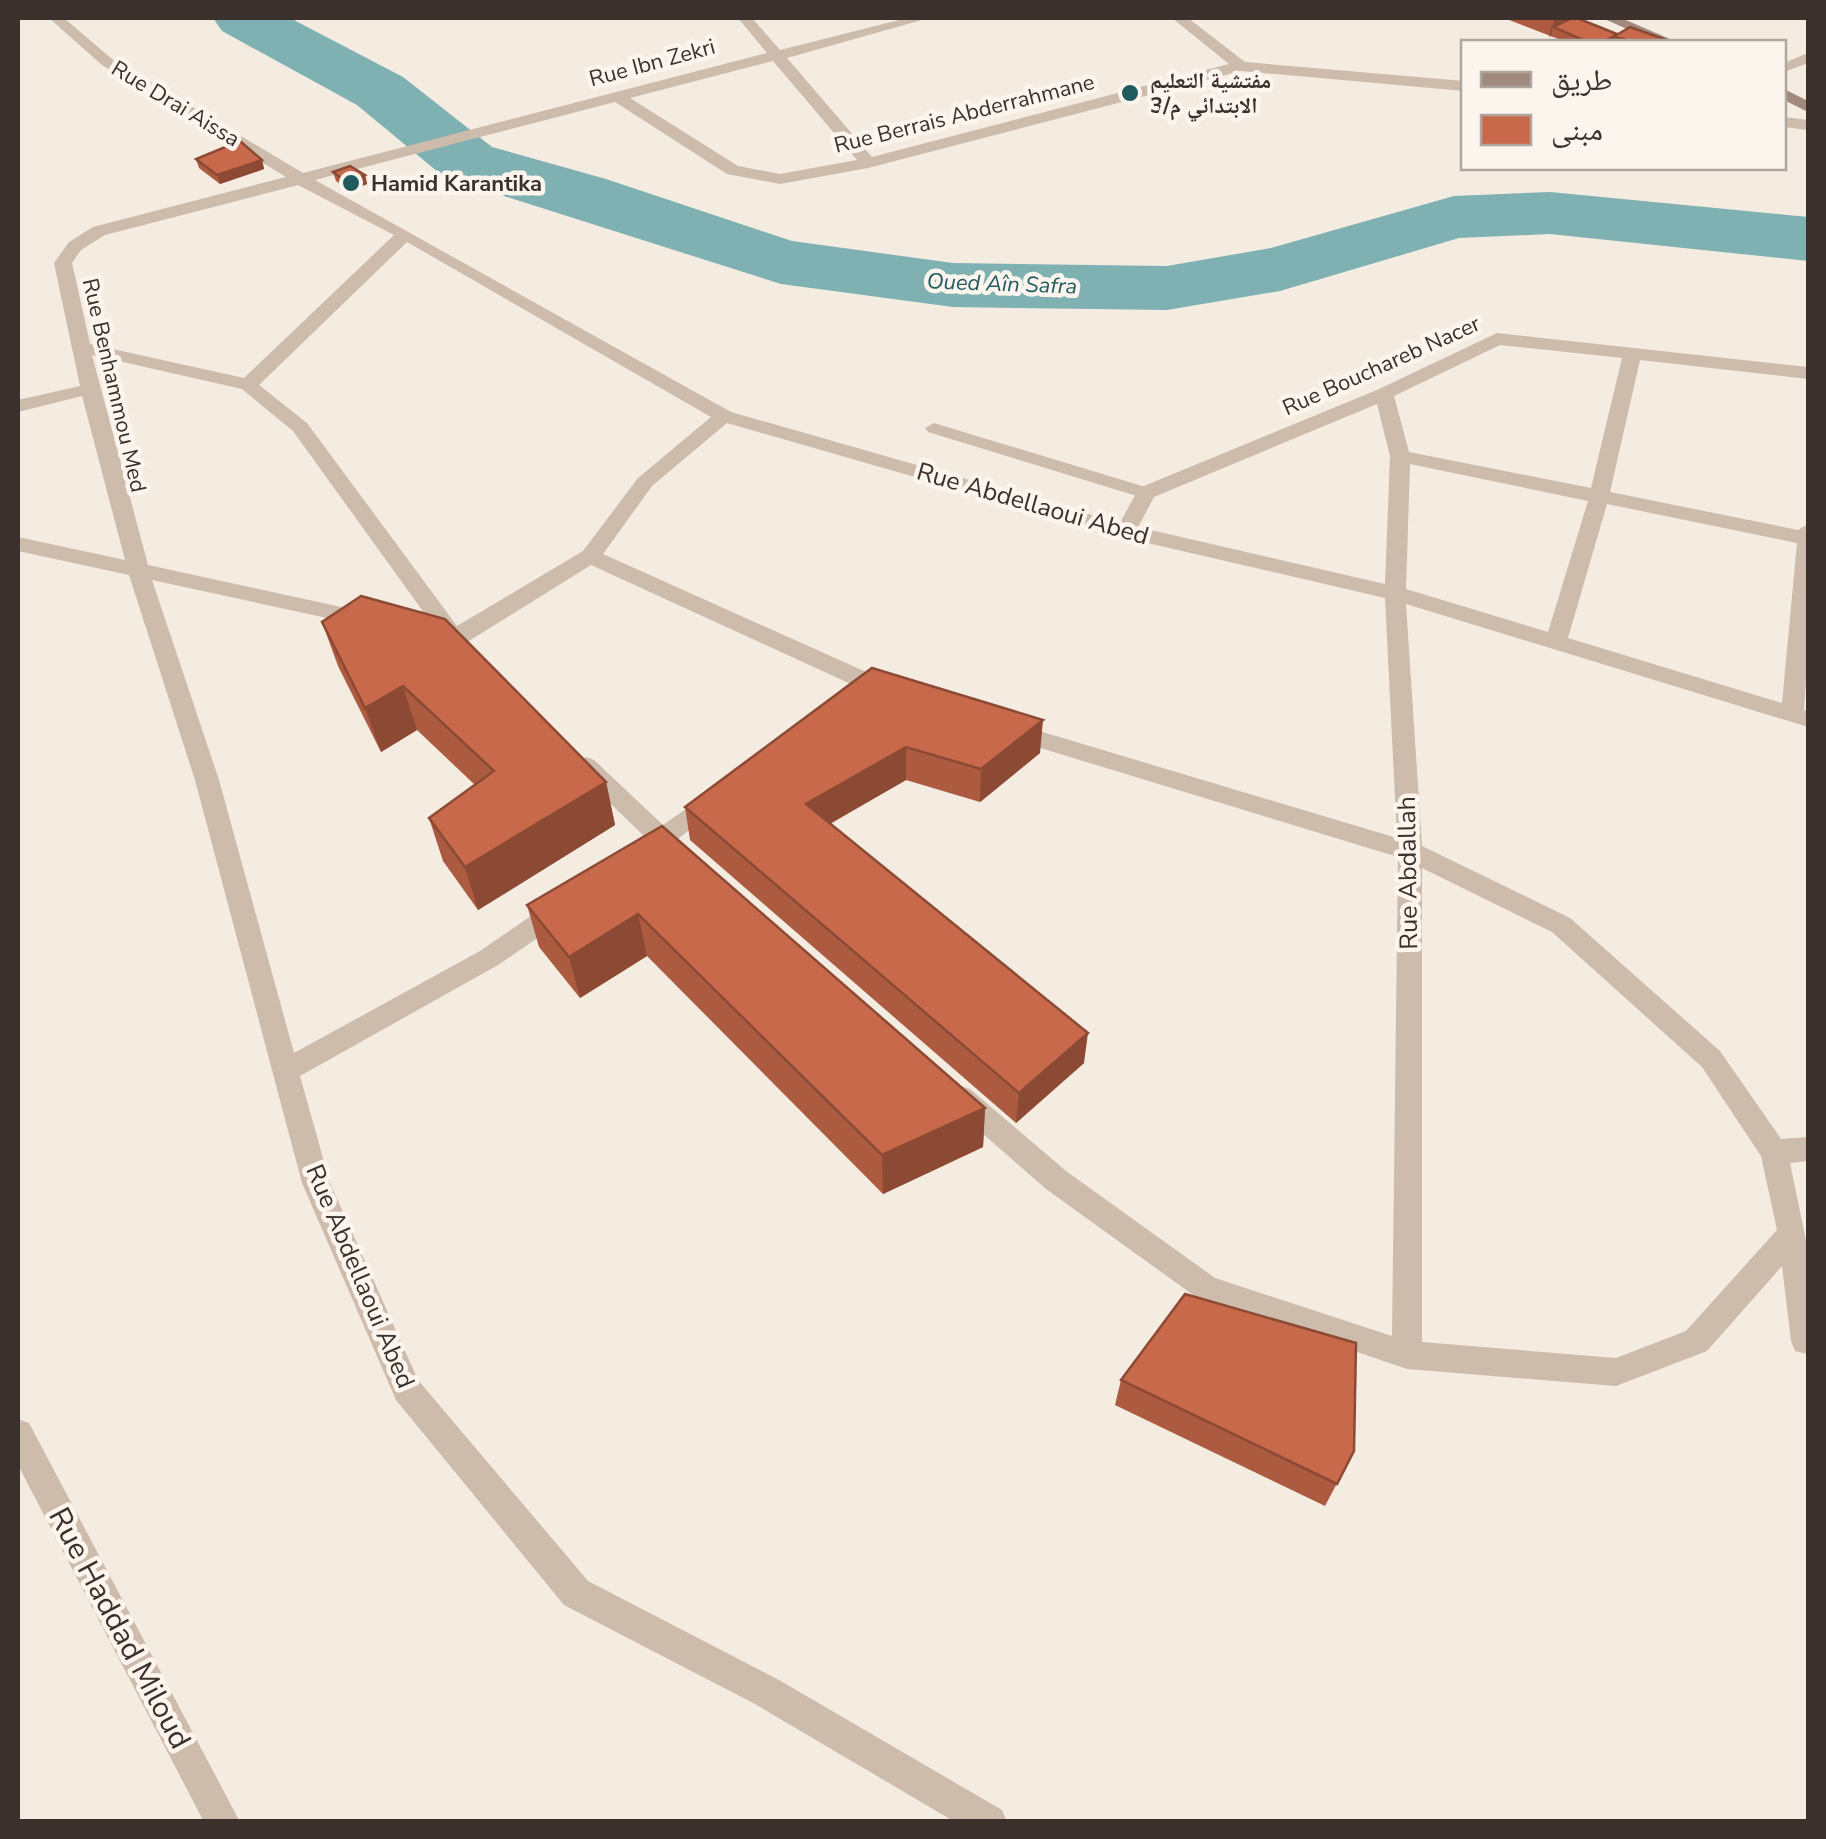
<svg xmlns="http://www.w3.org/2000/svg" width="1826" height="1839" font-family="'Nunito Sans','Noto Naskh Arabic',sans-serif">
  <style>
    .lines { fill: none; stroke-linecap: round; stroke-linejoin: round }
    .river { fill: #7fb0b2; fill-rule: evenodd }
    .lane { fill: #cdbbac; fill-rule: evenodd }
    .street { fill: #cdbbac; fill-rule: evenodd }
    .secondary { fill: #a18a7d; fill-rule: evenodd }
    .wall { fill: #ac5a40 }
    .shaded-wall { fill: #8c4a34 }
    .building { fill: #c8694b; stroke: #8c4a34; stroke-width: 2.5 }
    .poi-dot { fill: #1f5a5e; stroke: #fbf5ee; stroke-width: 4 }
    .labels { text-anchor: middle; stroke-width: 9; stroke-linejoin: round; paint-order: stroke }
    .far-street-label { font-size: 22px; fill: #3b302b; stroke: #fbf5ee }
    .far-poi-label { font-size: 22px; font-weight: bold; fill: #3b302b; stroke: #fbf5ee; text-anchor: start }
    .far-water-label { font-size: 22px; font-style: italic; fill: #1f5a5e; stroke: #fbf5ee }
    .street-label { font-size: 25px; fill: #3b302b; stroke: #fbf5ee }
    .near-street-label { font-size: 30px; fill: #3b302b; stroke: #fbf5ee }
  </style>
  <rect width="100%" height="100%" fill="#f4ebe1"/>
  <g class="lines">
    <path class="river" d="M 213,18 L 290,18 L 403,77 L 492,147 L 606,179 L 792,241 L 953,263 L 1167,266 L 1271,248 L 1454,196 L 1550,192 L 1808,217 L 1808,261 L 1550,234 L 1459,238 L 1280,291 L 1167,310 L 953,307 L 781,284 L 444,177 L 357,105 L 222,31 Z"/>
    <path class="lane" d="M 934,423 L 1152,489 L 1155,493 L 1152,497 L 1140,497 L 928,432 L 925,428 Z"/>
    <g class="street">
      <path d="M 49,18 L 64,18 L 112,59 L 303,173 L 767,53 L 738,18 L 752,18 L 780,50 L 907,18 L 929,18 L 787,58 L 872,157 L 1229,64 L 1172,18 L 1188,18 L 1245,62 L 1464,81 L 1464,91 L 1241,71 L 868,168 L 780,184 L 727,174 L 615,102 L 315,180 L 731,412 L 1120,523 L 1139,488 L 1377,390 L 1497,333 L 1808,367 L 1808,379 L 1640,360 L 1610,492 L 1798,530 L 1808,524 L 1808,651 L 1804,710 L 1808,711 L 1808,727 L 1406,604 L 1422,846 L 1570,918 L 1720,1051 L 1781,1139 L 1808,1137 L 1808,1161 L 1790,1163 L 1808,1250 L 1808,1354 L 1795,1351 L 1791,1341 L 1782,1266 L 1707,1351 L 1616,1386 L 1407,1369 L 1196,1297 L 1046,1189 L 950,1105 L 946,1097 L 950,1089 L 960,1086 L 970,1089 L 1066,1171 L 1215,1278 L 1392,1336 L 1398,857 L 1001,736 L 998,730 L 1009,722 L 1397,838 L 1385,598 L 1126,538 L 727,423 L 652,486 L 603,554 L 893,684 L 896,690 L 893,696 L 877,696 L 591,565 L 456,649 L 430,640 L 427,635 L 435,628 L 293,431 L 242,389 L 92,355 L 148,565 L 364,612 L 375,619 L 364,626 L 152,580 L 219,780 L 294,1053 L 480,951 L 550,903 L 568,903 L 571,910 L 568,917 L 498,965 L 300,1076 L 330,1183 L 418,1380 L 588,1581 L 779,1680 L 1002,1810 L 1007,1822 L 955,1822 L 755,1704 L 564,1605 L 396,1400 L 302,1183 L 195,780 L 129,575 L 18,551 L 18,537 L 125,560 L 82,396 L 18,412 L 18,400 L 80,386 L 54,263 L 69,242 L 93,227 L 286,177 L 102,65 ZM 773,61 L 857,160 L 780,174 L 738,166 L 630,98 ZM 298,185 L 394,235 L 244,378 L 90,344 L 72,263 L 81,250 L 105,235 ZM 407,242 L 711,417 L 638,478 L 583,551 L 457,626 L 307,423 L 259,385 ZM 1500,345 L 1622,358 L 1591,488 L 1409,452 L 1394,396 ZM 1377,404 L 1390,456 L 1385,584 L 1138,527 L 1154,497 ZM 1410,464 L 1588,501 L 1548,632 L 1406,589 ZM 1607,504 L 1797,543 L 1782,703 L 1568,638 ZM 1422,868 L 1552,932 L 1702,1067 L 1761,1156 L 1777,1230 L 1686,1331 L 1616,1358 L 1422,1342 Z"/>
      <path d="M 1808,53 L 1808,63 L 1784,72 L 1784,63 Z"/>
      <path d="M 1784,117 L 1808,120 L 1808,130 L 1784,127 Z"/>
      <path d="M 586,757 L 594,760 L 663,825 L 706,795 L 722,795 L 726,801 L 678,839 L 688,852 L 685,859 L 676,861 L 660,852 L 649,856 L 637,847 L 645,837 L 578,772 L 574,766 Z"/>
      <path d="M 18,1419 L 29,1423 L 240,1822 L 204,1822 L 18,1465 Z"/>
    </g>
    <g class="secondary">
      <path d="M 1602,18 L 1621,18 L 1677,42 L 1657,42 Z"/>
      <path d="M 1784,89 L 1808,101 L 1808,112 L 1784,100 Z"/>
    </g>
  </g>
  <g class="wall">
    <path d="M 1504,18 L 1577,18 L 1617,34 L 1672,42 L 1566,42 Z"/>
    <path d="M 196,159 L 262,160 L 264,169 L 220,184 L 199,168 Z"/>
    <path d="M 333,172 L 365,175 L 367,184 L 350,191 L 336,181 Z"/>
    <path d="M 322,622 L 606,782 L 615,825 L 478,910 L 443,861 L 429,818 L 475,785 L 417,730 L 381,752 L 338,666 Z"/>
    <path d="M 872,668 L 1040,753 L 980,802 L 906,780 L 830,824 L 1084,1063 L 1016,1123 L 690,840 L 685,807 Z"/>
    <path d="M 662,826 L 985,1108 L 983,1147 L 883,1194 L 647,956 L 580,998 L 539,947 L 527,905 Z"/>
    <path d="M 1121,1380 L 1354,1451 L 1325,1506 L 1115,1405 Z"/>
  </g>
  <g class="shaded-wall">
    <path d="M 1559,18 L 1574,18 L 1553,27 L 1551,36 L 1549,37 L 1554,20 Z"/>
    <path d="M 262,160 L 264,169 L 220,184 L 217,175 Z"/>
    <path d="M 365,175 L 367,184 L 350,191 L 348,183 Z"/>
    <path d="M 403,686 L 417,730 L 381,752 L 365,708 Z"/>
    <path d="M 1043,720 L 1040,753 L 980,802 L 981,769 Z"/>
    <path d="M 906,747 L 906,780 L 808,836 L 806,804 Z"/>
    <path d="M 606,782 L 615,825 L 478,910 L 465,867 Z"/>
    <path d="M 638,914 L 647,956 L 580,998 L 569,957 Z"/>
    <path d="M 1088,1033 L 1084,1063 L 1016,1123 L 1019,1093 Z"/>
    <path d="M 985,1108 L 983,1147 L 883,1194 L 882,1155 Z"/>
  </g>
  <g class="building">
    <path d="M 1572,18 L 1577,18 L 1617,34 L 1604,42 L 1588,42 L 1553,27 Z"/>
    <path d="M 1630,27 L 1672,42 L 1622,42 L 1624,39 L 1613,37 Z"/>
    <path d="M 240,141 L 262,160 L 217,175 L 196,159 Z"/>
    <path d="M 350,166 L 365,175 L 348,183 L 333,172 Z"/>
    <path d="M 361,596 L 445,619 L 606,782 L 465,867 L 429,818 L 494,771 L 403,686 L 365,708 L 322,622 Z"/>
    <path d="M 872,668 L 1043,720 L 981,769 L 906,747 L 806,804 L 1088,1033 L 1019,1093 L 685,807 Z"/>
    <path d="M 662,826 L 985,1108 L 882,1155 L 638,914 L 569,957 L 527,905 Z"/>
    <path d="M 1185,1294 L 1356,1343 L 1354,1451 L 1337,1484 L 1121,1380 Z"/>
  </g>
  <g class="poi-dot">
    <circle cx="1130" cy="93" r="10"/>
    <circle cx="351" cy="183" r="10"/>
  </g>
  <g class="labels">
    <g class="far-street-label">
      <text transform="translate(652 62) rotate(-15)" y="8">Rue Ibn Zekri</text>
      <text transform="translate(176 103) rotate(31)" y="8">Rue Drai Aissa</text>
      <text transform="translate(964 113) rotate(-14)" y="8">Rue Berrais Abderrahmane</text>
      <text transform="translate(1381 365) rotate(-24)" y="8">Rue Bouchareb Nacer</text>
      <text transform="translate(115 385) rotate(77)" y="8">Rue Benhammou Med</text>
    </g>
    <g class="far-poi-label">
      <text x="1150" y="88">مفتشية التعليم<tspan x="1150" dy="25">الابتدائي م/3</tspan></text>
      <text x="371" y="191">Hamid Karantika</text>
    </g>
    <g class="far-water-label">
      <text transform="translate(1002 283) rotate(2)" y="8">Oued Aîn Safra</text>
    </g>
    <g class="street-label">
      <text transform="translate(1033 503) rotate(16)" y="9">Rue Abdellaoui Abed</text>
      <text transform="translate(1407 873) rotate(-91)" y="9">Rue Abdallah</text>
      <text transform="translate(361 1276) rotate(67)" y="9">Rue Abdellaoui Abed</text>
    </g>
    <g class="near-street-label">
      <text transform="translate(120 1628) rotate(62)" y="10">Rue Haddad Miloud</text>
    </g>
  </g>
  <rect width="1826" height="1839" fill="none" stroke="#3b302b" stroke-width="40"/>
  <rect x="1461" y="40" width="325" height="130" fill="#fbf5ee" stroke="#aea6a0" stroke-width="2.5"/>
  <rect x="1481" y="72" width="50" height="15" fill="#a18a7d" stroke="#aea6a0" stroke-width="2.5"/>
  <text x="1551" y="90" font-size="30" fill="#3b302b">طريق</text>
  <rect x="1481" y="115" width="50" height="30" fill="#c8694b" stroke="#aea6a0" stroke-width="2.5"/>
  <text x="1551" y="140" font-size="30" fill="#3b302b">مبنى</text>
</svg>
